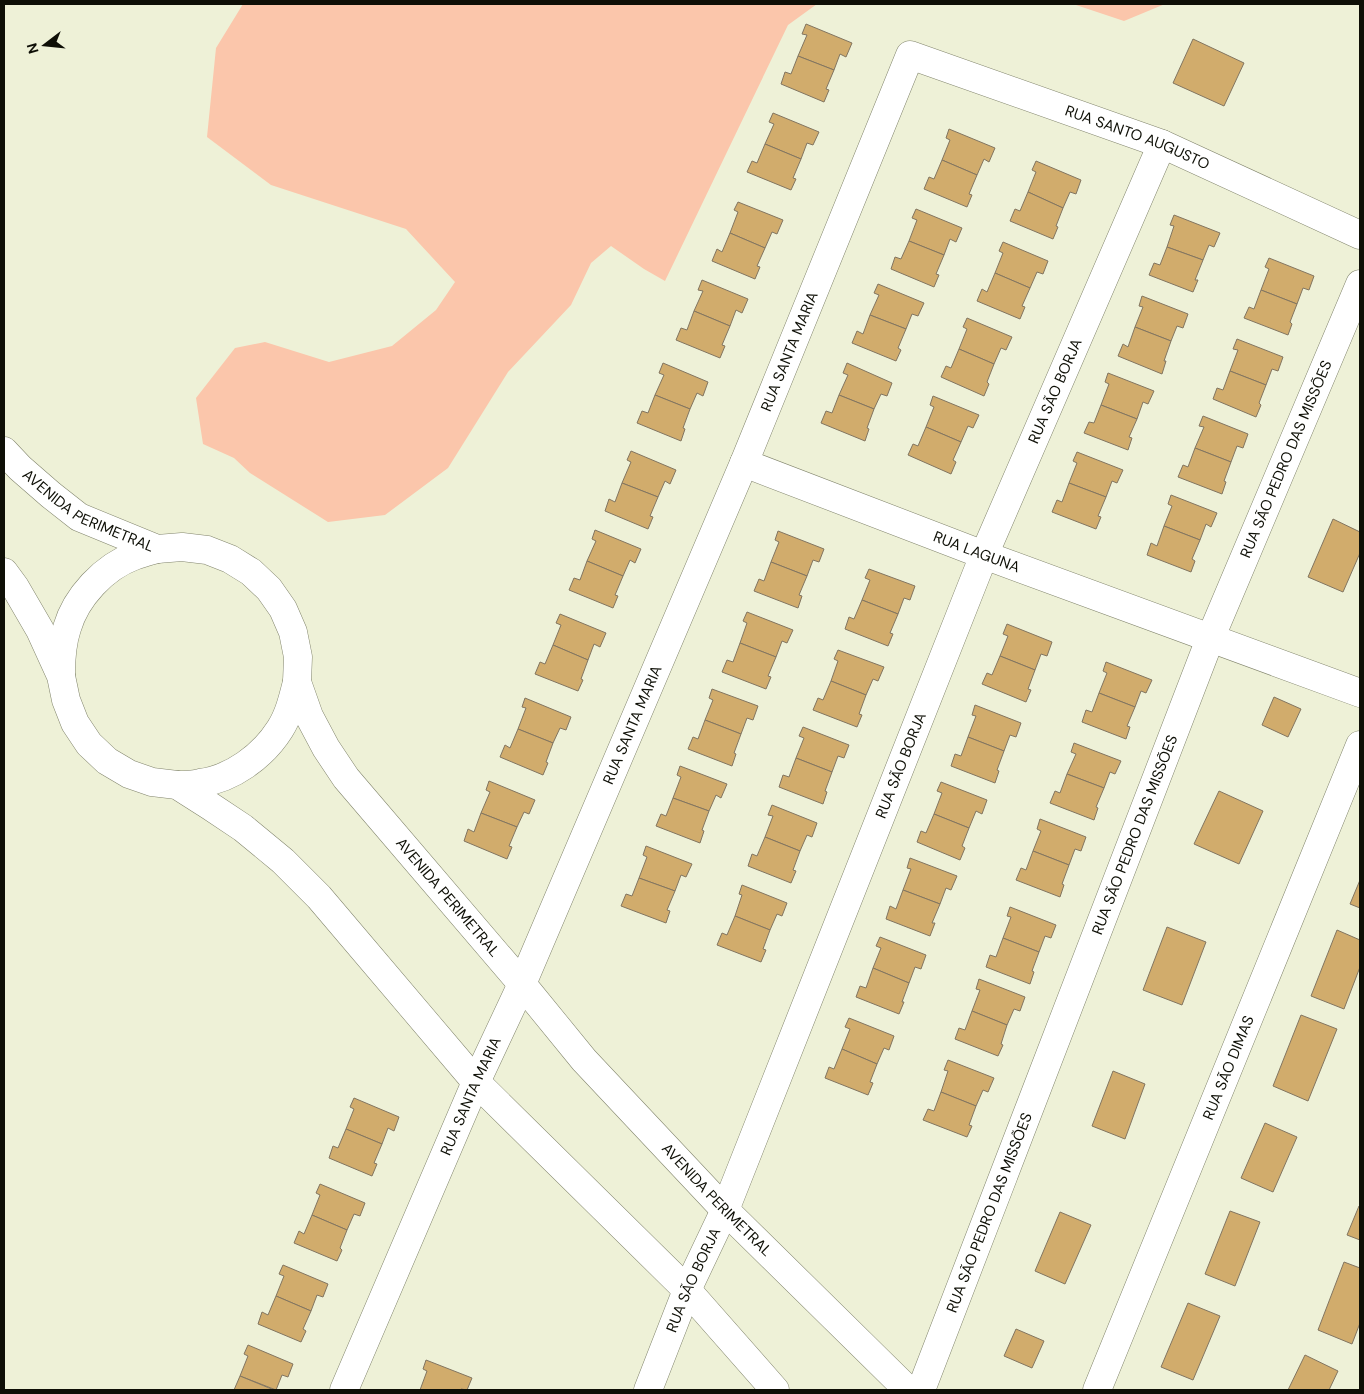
<svg xmlns="http://www.w3.org/2000/svg" width="1364" height="1394" font-family="'DM Sans',sans-serif">
  <style>
    .green { fill: #fbc6ab }
    .building { fill: #d1ac6c; stroke: #827560 }
    .lines { fill: none; stroke-linecap: round; stroke-linejoin: round }
    .minor-casing { stroke: #82856d; stroke-width: 29 }
    .minor { stroke: #fff; stroke-width: 28 }
    .labels { text-anchor: middle; stroke-width: 4; stroke-linejoin: round; paint-order: stroke }
    .street-label { font-size: 15px; fill: #0e0f06; stroke: #eef1d7 }
  </style>
  <rect width="100%" height="100%" fill="#eef1d7"/>
  <g class="green">
    <path d="M 243,4 L 817,4 L 788,25 L 665,281 L 644,269 L 611,246 L 591,263 L 571,305 L 508,372 L 448,468 L 385,515 L 328,522 L 250,473 L 234,458 L 203,444 L 196,398 L 235,348 L 265,342 L 329,362 L 392,346 L 436,310 L 455,282 L 406,229 L 271,185 L 207,137 L 216,48 Z"/>
    <path d="M 1073,4 L 1165,4 L 1124,21 Z"/>
  </g>
  <g class="building">
    <path d="M 806,24 L 852,43 L 846,57 L 840,54 L 834,70 L 798,56 L 807,35 L 802,34 Z"/>
    <path d="M 1193,39 L 1244,63 L 1224,106 L 1173,83 Z"/>
    <path d="M 798,56 L 834,70 L 826,89 L 829,90 L 824,102 L 781,84 L 785,72 L 791,74 Z"/>
    <path d="M 773,113 L 819,132 L 813,145 L 807,143 L 801,159 L 765,144 L 774,124 L 769,122 Z"/>
    <path d="M 949,129 L 995,148 L 989,162 L 984,159 L 977,175 L 942,160 L 950,140 L 946,138 Z"/>
    <path d="M 765,144 L 801,159 L 793,178 L 796,179 L 791,190 L 747,172 L 752,161 L 757,163 Z"/>
    <path d="M 942,160 L 977,175 L 969,194 L 972,195 L 967,207 L 924,189 L 929,177 L 934,179 Z"/>
    <path d="M 1036,161 L 1081,180 L 1076,194 L 1070,192 L 1063,208 L 1028,192 L 1036,172 L 1032,170 Z"/>
    <path d="M 1028,192 L 1063,208 L 1056,226 L 1058,227 L 1053,239 L 1010,221 L 1015,209 L 1020,211 Z"/>
    <path d="M 738,202 L 783,220 L 777,234 L 772,232 L 765,248 L 730,233 L 738,212 L 734,210 Z"/>
    <path d="M 916,209 L 962,228 L 956,242 L 950,239 L 944,255 L 909,241 L 917,220 L 912,218 Z"/>
    <path d="M 1174,215 L 1220,233 L 1214,247 L 1209,245 L 1203,260 L 1167,247 L 1174,226 L 1170,225 Z"/>
    <path d="M 730,233 L 765,248 L 757,266 L 760,267 L 755,279 L 712,261 L 717,249 L 722,252 Z"/>
    <path d="M 909,241 L 944,255 L 936,274 L 939,275 L 934,287 L 891,269 L 895,257 L 901,259 Z"/>
    <path d="M 1003,242 L 1048,261 L 1043,274 L 1037,272 L 1030,288 L 995,273 L 1003,253 L 999,251 Z"/>
    <path d="M 1167,247 L 1203,260 L 1195,280 L 1198,280 L 1193,292 L 1149,275 L 1154,263 L 1160,265 Z"/>
    <path d="M 1269,258 L 1314,276 L 1309,290 L 1303,288 L 1297,304 L 1261,290 L 1269,269 L 1265,267 Z"/>
    <path d="M 995,273 L 1030,288 L 1022,306 L 1025,307 L 1020,319 L 977,301 L 982,289 L 987,292 Z"/>
    <path d="M 702,280 L 748,299 L 742,313 L 736,310 L 730,326 L 694,311 L 703,291 L 698,290 Z"/>
    <path d="M 878,284 L 924,303 L 918,316 L 912,314 L 906,329 L 870,315 L 879,295 L 874,293 Z"/>
    <path d="M 1261,290 L 1297,304 L 1290,322 L 1292,324 L 1288,335 L 1244,318 L 1249,307 L 1254,309 Z"/>
    <path d="M 1142,296 L 1188,314 L 1183,328 L 1177,326 L 1171,341 L 1135,327 L 1143,307 L 1139,306 Z"/>
    <path d="M 694,311 L 730,326 L 722,345 L 725,346 L 720,358 L 676,340 L 681,328 L 687,330 Z"/>
    <path d="M 870,315 L 906,329 L 898,348 L 901,350 L 896,361 L 852,343 L 857,331 L 863,334 Z"/>
    <path d="M 967,318 L 1012,337 L 1006,350 L 1001,348 L 994,364 L 959,349 L 967,329 L 963,327 Z"/>
    <path d="M 1135,327 L 1171,341 L 1164,361 L 1166,361 L 1162,374 L 1118,356 L 1123,344 L 1128,347 Z"/>
    <path d="M 1237,339 L 1283,357 L 1278,371 L 1272,369 L 1266,385 L 1230,371 L 1238,350 L 1233,349 Z"/>
    <path d="M 959,349 L 994,364 L 987,382 L 989,384 L 984,396 L 941,377 L 946,366 L 951,368 Z"/>
    <path d="M 663,363 L 708,382 L 703,396 L 697,393 L 690,409 L 655,395 L 664,375 L 659,373 Z"/>
    <path d="M 847,363 L 892,383 L 887,396 L 881,394 L 874,409 L 839,395 L 848,375 L 843,373 Z"/>
    <path d="M 1230,371 L 1266,385 L 1259,403 L 1261,405 L 1256,417 L 1213,399 L 1217,388 L 1223,390 Z"/>
    <path d="M 1108,373 L 1154,391 L 1148,404 L 1143,402 L 1137,419 L 1101,405 L 1109,384 L 1105,382 Z"/>
    <path d="M 655,395 L 690,409 L 683,428 L 685,429 L 681,441 L 637,423 L 642,411 L 648,413 Z"/>
    <path d="M 839,395 L 874,409 L 867,428 L 869,429 L 865,441 L 821,423 L 826,411 L 832,413 Z"/>
    <path d="M 933,396 L 979,415 L 973,428 L 968,426 L 961,442 L 926,427 L 934,407 L 930,405 Z"/>
    <path d="M 1101,405 L 1137,419 L 1129,437 L 1132,438 L 1128,450 L 1084,433 L 1089,422 L 1094,423 Z"/>
    <path d="M 1203,416 L 1248,434 L 1243,448 L 1237,446 L 1231,462 L 1195,448 L 1204,427 L 1199,426 Z"/>
    <path d="M 926,427 L 961,442 L 953,460 L 956,462 L 951,474 L 908,455 L 913,444 L 918,446 Z"/>
    <path d="M 1195,448 L 1231,462 L 1224,481 L 1226,482 L 1222,494 L 1178,477 L 1183,465 L 1188,467 Z"/>
    <path d="M 631,451 L 676,470 L 670,484 L 665,481 L 658,497 L 622,483 L 631,462 L 627,460 Z"/>
    <path d="M 1077,452 L 1123,470 L 1117,483 L 1112,481 L 1106,497 L 1069,483 L 1077,463 L 1073,461 Z"/>
    <path d="M 622,483 L 658,497 L 650,516 L 653,517 L 648,529 L 605,511 L 609,499 L 615,502 Z"/>
    <path d="M 1069,483 L 1106,497 L 1098,516 L 1101,517 L 1096,529 L 1052,512 L 1057,500 L 1062,502 Z"/>
    <path d="M 1171,495 L 1217,513 L 1211,527 L 1206,524 L 1200,540 L 1164,526 L 1172,506 L 1168,504 Z"/>
    <path d="M 1333,519 L 1360,532 L 1360,553 L 1343,592 L 1308,577 Z"/>
    <path d="M 1164,526 L 1200,540 L 1192,559 L 1195,561 L 1191,572 L 1147,555 L 1151,543 L 1157,546 Z"/>
    <path d="M 595,530 L 641,549 L 635,563 L 630,560 L 623,576 L 587,561 L 596,541 L 592,539 Z"/>
    <path d="M 778,531 L 824,549 L 819,562 L 813,560 L 807,576 L 771,562 L 779,542 L 775,540 Z"/>
    <path d="M 587,561 L 623,576 L 615,595 L 618,596 L 613,608 L 569,590 L 574,578 L 580,580 Z"/>
    <path d="M 771,562 L 807,576 L 799,595 L 802,596 L 798,608 L 754,591 L 759,579 L 764,581 Z"/>
    <path d="M 869,569 L 915,586 L 910,600 L 904,598 L 898,614 L 862,600 L 870,580 L 865,578 Z"/>
    <path d="M 862,600 L 898,614 L 890,633 L 893,634 L 888,646 L 845,629 L 849,617 L 854,619 Z"/>
    <path d="M 747,612 L 793,630 L 787,643 L 782,641 L 776,657 L 740,643 L 747,623 L 743,621 Z"/>
    <path d="M 560,614 L 606,633 L 600,647 L 594,644 L 588,660 L 553,645 L 561,625 L 556,623 Z"/>
    <path d="M 1007,624 L 1052,642 L 1047,656 L 1041,654 L 1035,670 L 1000,656 L 1008,636 L 1003,634 Z"/>
    <path d="M 740,643 L 776,657 L 768,676 L 771,677 L 766,689 L 722,672 L 727,660 L 733,662 Z"/>
    <path d="M 553,645 L 588,660 L 581,679 L 583,680 L 578,691 L 535,674 L 540,662 L 545,664 Z"/>
    <path d="M 838,650 L 884,667 L 878,681 L 873,679 L 866,695 L 831,681 L 838,661 L 834,659 Z"/>
    <path d="M 1000,656 L 1035,670 L 1028,689 L 1031,690 L 1026,702 L 982,684 L 987,673 L 992,675 Z"/>
    <path d="M 1106,662 L 1152,680 L 1146,693 L 1141,691 L 1135,707 L 1099,693 L 1107,673 L 1103,671 Z"/>
    <path d="M 831,681 L 866,695 L 859,714 L 862,715 L 857,727 L 813,710 L 818,698 L 823,700 Z"/>
    <path d="M 712,689 L 758,706 L 753,720 L 747,718 L 741,734 L 705,720 L 713,700 L 709,698 Z"/>
    <path d="M 1099,693 L 1135,707 L 1127,726 L 1130,727 L 1126,739 L 1082,722 L 1086,710 L 1092,712 Z"/>
    <path d="M 1274,697 L 1301,709 L 1288,737 L 1262,725 Z"/>
    <path d="M 525,698 L 571,717 L 566,730 L 560,728 L 553,743 L 518,729 L 526,708 L 522,707 Z"/>
    <path d="M 975,705 L 1021,723 L 1016,737 L 1010,735 L 1004,751 L 968,737 L 976,716 L 972,715 Z"/>
    <path d="M 705,720 L 741,734 L 734,753 L 736,754 L 732,766 L 688,749 L 693,737 L 698,739 Z"/>
    <path d="M 803,727 L 849,745 L 844,758 L 838,756 L 832,772 L 796,758 L 804,738 L 799,736 Z"/>
    <path d="M 518,729 L 553,743 L 546,762 L 548,763 L 543,775 L 500,757 L 505,745 L 510,748 Z"/>
    <path d="M 968,737 L 1004,751 L 997,770 L 999,771 L 995,783 L 951,766 L 955,754 L 961,756 Z"/>
    <path d="M 1074,743 L 1121,761 L 1115,774 L 1110,772 L 1104,788 L 1067,774 L 1076,754 L 1071,752 Z"/>
    <path d="M 796,758 L 832,772 L 825,791 L 827,792 L 823,804 L 779,787 L 783,775 L 789,777 Z"/>
    <path d="M 680,766 L 727,784 L 721,798 L 716,795 L 709,811 L 673,798 L 681,777 L 677,775 Z"/>
    <path d="M 1067,774 L 1104,788 L 1096,807 L 1098,808 L 1094,820 L 1050,803 L 1055,791 L 1060,793 Z"/>
    <path d="M 489,781 L 535,800 L 529,814 L 524,812 L 517,827 L 481,813 L 490,792 L 486,790 Z"/>
    <path d="M 941,782 L 987,800 L 982,814 L 976,811 L 969,828 L 934,814 L 942,793 L 937,791 Z"/>
    <path d="M 1219,791 L 1263,811 L 1239,864 L 1194,844 Z"/>
    <path d="M 673,798 L 709,811 L 702,830 L 704,831 L 700,843 L 656,826 L 661,814 L 666,816 Z"/>
    <path d="M 772,805 L 817,823 L 812,837 L 807,835 L 800,851 L 765,837 L 773,816 L 768,815 Z"/>
    <path d="M 481,813 L 517,827 L 509,846 L 512,847 L 507,859 L 464,841 L 468,829 L 474,832 Z"/>
    <path d="M 934,814 L 969,828 L 962,846 L 965,848 L 960,860 L 917,842 L 921,831 L 926,833 Z"/>
    <path d="M 1040,819 L 1086,837 L 1081,851 L 1075,849 L 1069,865 L 1033,851 L 1041,831 L 1037,829 Z"/>
    <path d="M 765,837 L 800,851 L 793,870 L 796,871 L 791,883 L 748,866 L 752,854 L 757,856 Z"/>
    <path d="M 646,846 L 692,864 L 686,877 L 681,875 L 675,891 L 639,878 L 647,857 L 643,855 Z"/>
    <path d="M 1033,851 L 1069,865 L 1062,884 L 1064,885 L 1060,897 L 1016,880 L 1021,868 L 1026,870 Z"/>
    <path d="M 910,858 L 957,876 L 951,890 L 946,888 L 940,904 L 903,890 L 911,869 L 907,868 Z"/>
    <path d="M 639,878 L 675,891 L 667,910 L 670,911 L 666,923 L 621,906 L 626,894 L 632,896 Z"/>
    <path d="M 1360,880 L 1360,908 L 1350,904 Z"/>
    <path d="M 742,885 L 787,903 L 782,916 L 777,914 L 770,930 L 735,916 L 742,895 L 739,894 Z"/>
    <path d="M 903,890 L 940,904 L 932,923 L 935,923 L 930,936 L 886,919 L 890,906 L 896,909 Z"/>
    <path d="M 1010,907 L 1056,925 L 1051,938 L 1045,936 L 1039,952 L 1003,938 L 1011,917 L 1007,916 Z"/>
    <path d="M 735,916 L 770,930 L 763,949 L 766,950 L 761,962 L 717,945 L 722,933 L 727,935 Z"/>
    <path d="M 1167,927 L 1206,942 L 1182,1005 L 1143,990 Z"/>
    <path d="M 1337,930 L 1360,940 L 1360,967 L 1344,1009 L 1311,996 Z"/>
    <path d="M 880,937 L 926,955 L 921,969 L 915,967 L 909,983 L 873,968 L 881,948 L 876,946 Z"/>
    <path d="M 1003,938 L 1039,952 L 1032,971 L 1034,972 L 1030,984 L 986,967 L 990,955 L 996,957 Z"/>
    <path d="M 873,968 L 909,983 L 902,1002 L 904,1002 L 899,1014 L 856,997 L 860,986 L 866,988 Z"/>
    <path d="M 979,979 L 1025,997 L 1020,1011 L 1014,1009 L 1007,1025 L 972,1011 L 980,990 L 976,989 Z"/>
    <path d="M 972,1011 L 1007,1025 L 1001,1044 L 1003,1045 L 998,1056 L 955,1039 L 959,1028 L 965,1030 Z"/>
    <path d="M 1301,1015 L 1337,1029 L 1308,1101 L 1273,1086 Z"/>
    <path d="M 849,1018 L 894,1036 L 889,1050 L 884,1048 L 877,1064 L 842,1049 L 850,1029 L 845,1027 Z"/>
    <path d="M 842,1049 L 877,1064 L 870,1082 L 873,1083 L 868,1095 L 825,1078 L 829,1067 L 834,1069 Z"/>
    <path d="M 948,1060 L 994,1078 L 988,1092 L 983,1090 L 976,1106 L 941,1092 L 948,1071 L 944,1070 Z"/>
    <path d="M 1113,1071 L 1145,1084 L 1125,1139 L 1092,1126 Z"/>
    <path d="M 941,1092 L 976,1106 L 969,1125 L 972,1126 L 967,1137 L 923,1120 L 928,1109 L 934,1111 Z"/>
    <path d="M 354,1098 L 399,1117 L 394,1131 L 388,1128 L 382,1144 L 346,1129 L 354,1109 L 350,1107 Z"/>
    <path d="M 1265,1123 L 1297,1137 L 1273,1192 L 1241,1178 Z"/>
    <path d="M 346,1129 L 382,1144 L 374,1163 L 377,1164 L 372,1176 L 329,1158 L 333,1146 L 338,1148 Z"/>
    <path d="M 320,1184 L 365,1203 L 360,1216 L 354,1214 L 347,1230 L 312,1215 L 320,1195 L 316,1193 Z"/>
    <path d="M 1359,1206 L 1360,1207 L 1360,1240 L 1347,1235 Z"/>
    <path d="M 1230,1211 L 1260,1222 L 1235,1286 L 1205,1274 Z"/>
    <path d="M 1060,1212 L 1091,1225 L 1065,1284 L 1035,1271 Z"/>
    <path d="M 312,1215 L 347,1230 L 340,1248 L 342,1250 L 337,1261 L 294,1243 L 299,1231 L 304,1234 Z"/>
    <path d="M 1344,1262 L 1360,1268 L 1360,1323 L 1352,1344 L 1318,1330 Z"/>
    <path d="M 283,1265 L 328,1284 L 323,1297 L 317,1295 L 311,1311 L 276,1296 L 284,1276 L 279,1274 Z"/>
    <path d="M 276,1296 L 311,1311 L 303,1329 L 306,1331 L 301,1342 L 258,1324 L 262,1312 L 268,1315 Z"/>
    <path d="M 1188,1303 L 1220,1316 L 1193,1380 L 1161,1367 Z"/>
    <path d="M 1016,1329 L 1044,1341 L 1032,1368 L 1004,1356 Z"/>
    <path d="M 248,1345 L 293,1364 L 288,1377 L 282,1375 L 276,1390 L 240,1376 L 248,1356 L 244,1354 Z"/>
    <path d="M 1305,1355 L 1338,1371 L 1329,1390 L 1288,1390 Z"/>
    <path d="M 426,1360 L 472,1378 L 467,1390 L 461,1389 L 461,1390 L 420,1390 L 427,1371 L 423,1369 Z"/>
    <path d="M 240,1376 L 274,1390 L 234,1390 Z"/>
  </g>
  <g class="lines">
    <g class="minor-casing">
      <g id="minor">
        <path id="s1" d="M 4,451 L 20,468 L 51,495 L 79,517 L 157,549 L 182,547 L 207,550 L 230,559 L 251,572 L 269,589 L 283,609 L 293,632 L 298,657 L 297,682 L 309,716 L 326,748 L 346,778 L 522,984 L 584,1060 L 725,1210 L 908,1390"/>
        <path id="s2" d="M 744,463 L 984,555 L 1360,693"/>
        <path d="M 4,572 L 15,587 L 40,630 L 61,676 L 66,700 L 75,723 L 89,744 L 107,761 L 129,774 L 152,782 L 177,785 L 210,806 L 243,828 L 283,861 L 319,897 L 476,1082 L 687,1290 L 775,1390"/>
        <path d="M 61,674 C 61,658 62,643 67,628 C 76,597 104,567 134,556 C 142,553 150,551 157,549"/>
        <path d="M 177,785 C 184,785 192,785 200,783 C 232,779 263,756 280,729 C 289,715 293,698 297,682"/>
        <path id="s3" d="M 344,1390 L 476,1082 L 522,984 L 744,463 L 910,55 L 1162,144 L 1360,235"/>
        <path id="s4" d="M 648,1390 L 687,1290 L 725,1210 L 984,555 L 1162,144"/>
        <path id="s5" d="M 921,1390 L 1210,639 L 1360,284"/>
        <path id="s6" d="M 1097,1390 L 1360,745"/>
      </g>
    </g>
    <use href="#minor" class="minor"/>
  </g>
  <g class="labels">
    <g class="street-label">
      <text dy="5" stroke="none"><textPath href="#s3" startOffset="1692">RUA SANTO AUGUSTO</textPath></text>
      <text dy="5" stroke="none"><textPath href="#s3" startOffset="1130">RUA SANTA MARIA</textPath></text>
      <text dy="5" stroke="none"><textPath href="#s4" startOffset="1079">RUA SÃO BORJA</textPath></text>
      <text dy="5" stroke="none"><textPath href="#s5" startOffset="1000">RUA SÃO PEDRO DAS MISSÕES</textPath></text>
      <text dy="5" stroke="none"><textPath href="#s1" startOffset="105">AVENIDA PERIMETRAL</textPath></text>
      <text dy="5" stroke="none"><textPath href="#s2" startOffset="249">RUA LAGUNA</textPath></text>
      <text dy="5" stroke="none"><textPath href="#s3" startOffset="725">RUA SANTA MARIA</textPath></text>
      <text dy="5" stroke="none"><textPath href="#s4" startOffset="674">RUA SÃO BORJA</textPath></text>
      <text dy="5" stroke="none"><textPath href="#s5" startOffset="595">RUA SÃO PEDRO DAS MISSÕES</textPath></text>
      <text dy="5" stroke="none"><textPath href="#s1" startOffset="674">AVENIDA PERIMETRAL</textPath></text>
      <text dy="5" stroke="none"><textPath href="#s6" startOffset="348">RUA SÃO DIMAS</textPath></text>
      <text dy="5" stroke="none"><textPath href="#s3" startOffset="320">RUA SANTA MARIA</textPath></text>
      <text dy="5" stroke="none"><textPath href="#s1" startOffset="1079">AVENIDA PERIMETRAL</textPath></text>
      <text dy="5" stroke="none"><textPath href="#s5" startOffset="190">RUA SÃO PEDRO DAS MISSÕES</textPath></text>
      <text dy="5" stroke="none"><textPath href="#s4" startOffset="119">RUA SÃO BORJA</textPath></text>
    </g>
  </g>
  <rect width="1364" height="1394" fill="none" stroke="#0e0f06" stroke-width="10"/>
  <g transform="translate(45 45) rotate(254)" stroke="#eef1d7" stroke-width="4" paint-order="stroke">
  <path d="M0-4L9 19L0 12L-9 19Z" fill="#0e0f06"/>
  <text y="-8" font-size="14" font-weight="bold" text-anchor="middle" fill="#0e0f06">N</text>
  </g>
</svg>
